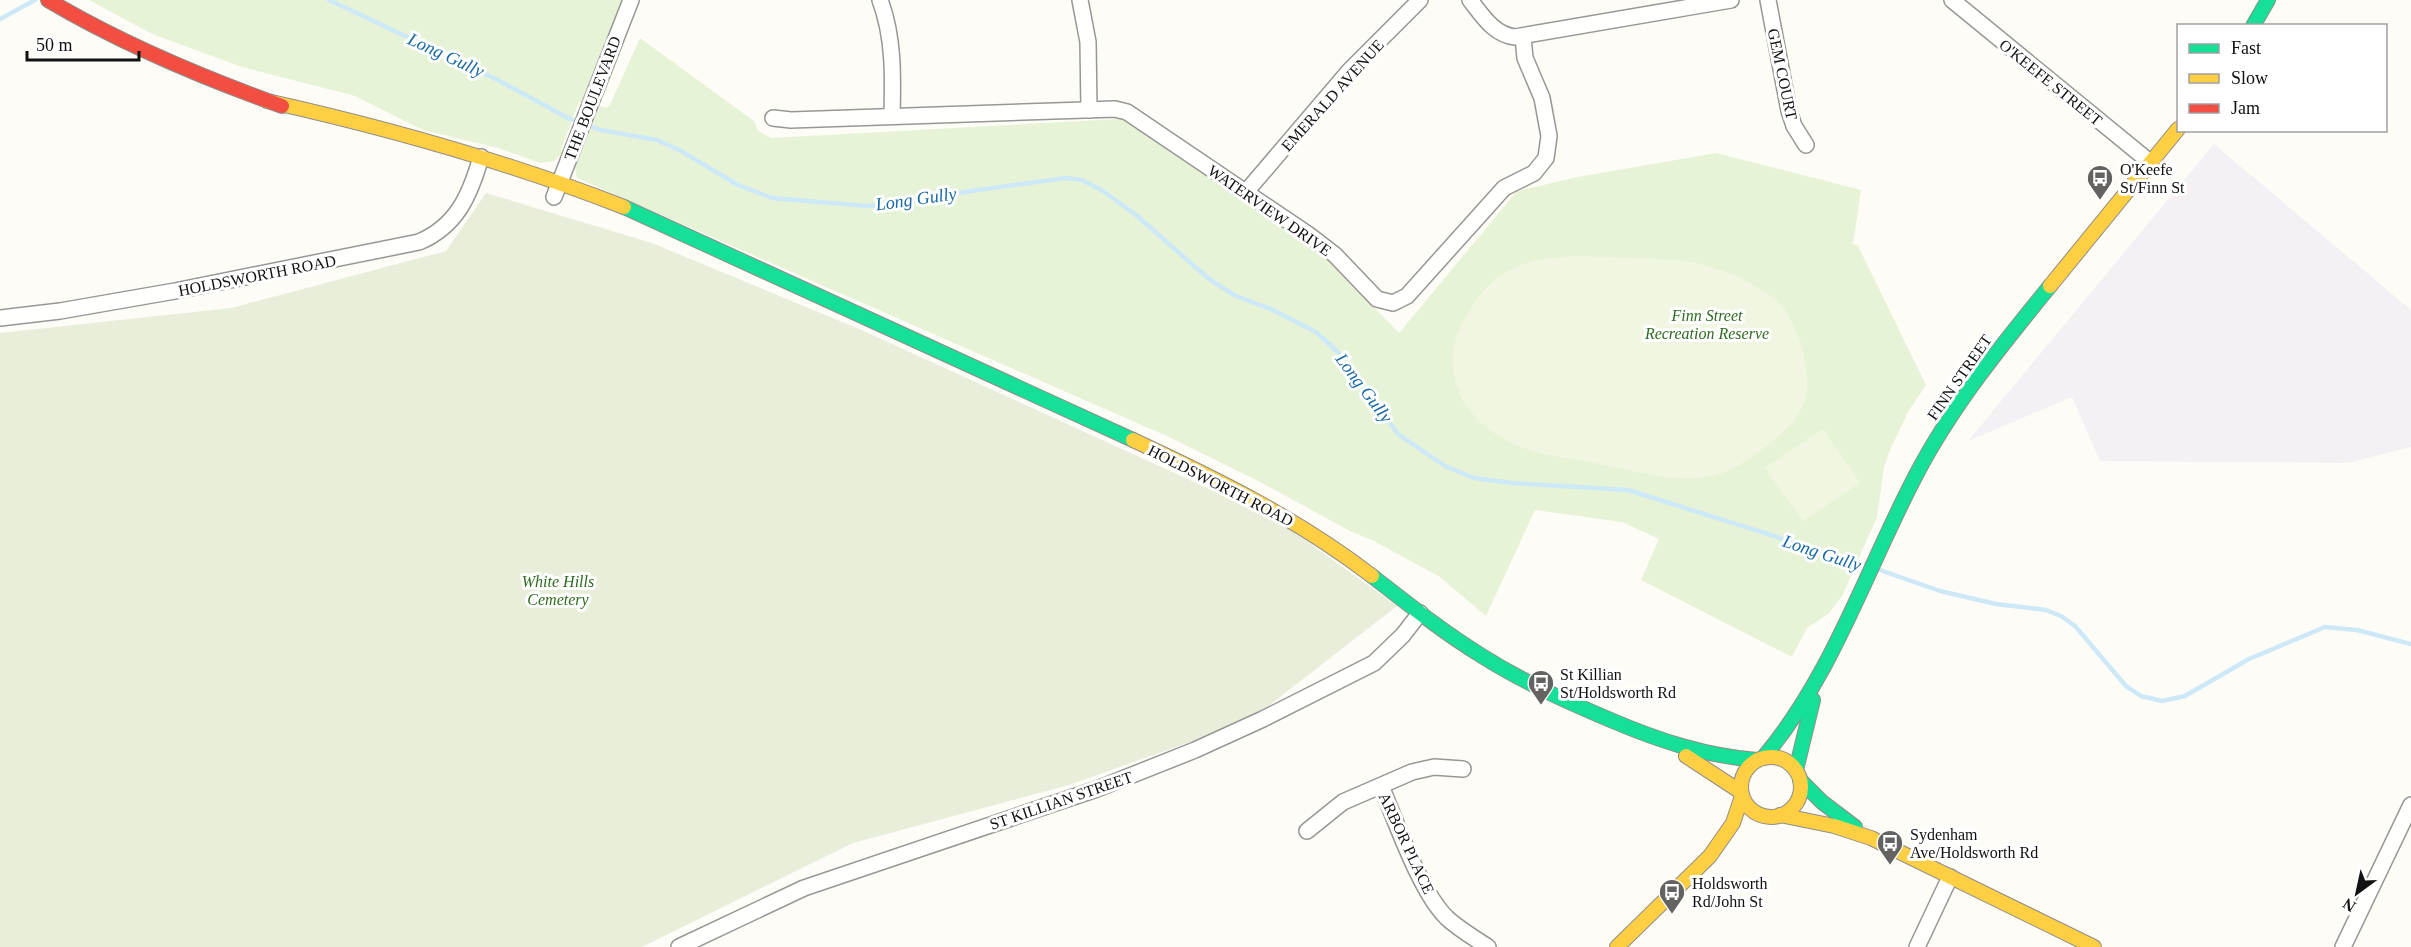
<svg xmlns="http://www.w3.org/2000/svg" width="2411" height="947" font-family="'Times New Roman',serif">
  <style>
    .industrial { fill: #f5f0f3 }
    .green { fill: #e7f3d7 }
    .cemetery { fill: #e9eedb }
    .pitch { fill: #f0f6e1 }
    .lines { fill: none; stroke-linecap: round; stroke-linejoin: round }
    .stream { stroke: #cde8f7; stroke-width: 4.5 }
    .street-casing { stroke: #979795; stroke-width: 18 }
    .fast-casing { stroke: #8e8d8b; stroke-width: 16 }
    .slow-casing { stroke: #8e8d8b; stroke-width: 16 }
    .jam-casing { stroke: #8e8d8b; stroke-width: 16 }
    .street { stroke: #fffffe; stroke-width: 15 }
    .fast { stroke: #16e098; stroke-width: 14 }
    .slow { stroke: #ffcf43; stroke-width: 14 }
    .jam { stroke: #f24e42; stroke-width: 14 }
    .labels { text-anchor: middle; stroke-width: 6; stroke-linejoin: round; paint-order: stroke }
    .street-label { font-size: 16px; fill: #111; stroke: #fff }
    .poi-label { font-size: 16px; fill: #111; stroke: #fff; text-anchor: start }
    .park-label { font-size: 16px; font-style: italic; fill: #2f6b1f; stroke: #fff }
    .water-label { font-size: 18px; font-style: italic; fill: #1768a6; stroke: #fff }
  </style>
  <rect width="100%" height="100%" fill="#fdfcf7"/>
  <path class="industrial" d="M 2214,144 L 2411,310 L 2411,447 L 2348,463 L 2100,461 L 2072,397 L 1968,441 Z"/>
  <g class="green">
    <path d="M 89,0 L 624,0 L 583,103 L 579,102 L 561,149 L 563,153 L 554,161 L 540,163 L 498,148 L 423,130 L 355,96 L 242,67 L 187,47 L 150,33 Z"/>
    <path d="M 640,38 L 754,121 L 758,131 L 771,138 L 1119,119 L 1127,121 L 1323,255 L 1399,333 L 1517,191 L 1578,177 L 1716,153 L 1861,190 L 1853,244 L 1858,246 L 1926,385 L 1908,412 L 1890,450 L 1884,467 L 1877,517 L 1842,596 L 1829,613 L 1807,628 L 1792,657 L 1641,580 L 1659,539 L 1622,522 L 1535,510 L 1486,616 L 1440,577 L 1374,541 L 1350,531 L 1260,482 L 1169,437 L 577,178 L 575,167 L 600,106 L 606,108 L 610,105 Z"/>
  </g>
  <path class="cemetery" d="M 486,193 L 652,243 L 864,331 L 1277,520 L 1397,606 L 1249,721 L 1069,785 L 853,843 L 642,947 L 0,947 L 0,333 L 231,308 L 446,251 Z"/>
  <g class="pitch">
    <path d="M 1578,256 C 1603,257 1628,258 1653,259 C 1663,260 1675,259 1685,261 C 1714,265 1768,286 1785,310 C 1794,322 1799,338 1803,353 C 1808,374 1811,396 1797,416 C 1785,434 1740,469 1719,474 C 1681,485 1641,472 1604,465 C 1577,459 1547,457 1521,447 C 1460,423 1432,367 1470,309 C 1499,265 1528,259 1578,256 Z"/>
    <path d="M 1823,429 L 1860,483 L 1803,521 L 1765,468 Z"/>
  </g>
  <g class="lines">
    <g class="stream">
      <path d="M 329,0 L 494,78 L 570,119 L 601,130 L 657,140 L 681,151 L 738,185 L 772,198 L 867,206 L 896,204 L 971,191 L 1066,178 L 1082,180 L 1103,191 L 1136,215 L 1209,279 L 1236,296 L 1273,310 L 1316,332 L 1341,355 L 1398,434 L 1445,466 L 1474,478 L 1512,483 L 1628,490 L 1866,565"/>
      <path d="M 0,19 L 35,0"/>
      <path d="M 1877,569 L 1940,591 L 1996,604 L 2046,610 L 2061,616 L 2075,626 L 2126,686 L 2141,696 L 2162,701 L 2185,696 L 2249,659 L 2325,627 L 2357,630 L 2411,644"/>
    </g>
    <g class="street-casing">
      <g id="street">
        <path d="M 880,0 C 894,37 893,77 892,116"/>
        <path d="M 1080,0 L 1088,42 L 1089,110"/>
        <path d="M 1470,0 C 1482,15 1494,35 1515,37 L 1731,0"/>
        <path d="M 1768,0 L 1789,111 L 1794,126 L 1806,145"/>
        <path d="M 1952,0 L 2151,163"/>
        <path d="M 773,118 L 791,120 L 1115,109 L 1127,112 L 1309,235 L 1335,255 L 1377,299 L 1393,303 L 1407,296 L 1504,188 L 1534,173 L 1546,158 L 1549,136 L 1542,98 L 1525,58 L 1523,37"/>
        <path d="M 1246,192 L 1349,71 L 1420,0"/>
        <path d="M 554,197 L 631,0"/>
        <path d="M 0,318 L 60,311 L 175,291 L 419,242 C 457,226 470,195 481,157"/>
        <path d="M 1381,786 C 1396,821 1420,892 1447,918 C 1459,929 1474,938 1488,947"/>
        <path d="M 1307,831 L 1343,802 L 1412,772 L 1434,767 L 1463,769"/>
        <path d="M 679,947 L 804,888 L 1097,789 L 1195,750 L 1263,719 L 1374,663 L 1403,635 L 1420,613"/>
        <path d="M 1917,947 L 1950,877"/>
        <path d="M 2343,947 L 2411,805"/>
      </g>
    </g>
    <g class="fast-casing">
      <g id="fast">
        <path d="M 2253,26 L 2268,0"/>
        <path d="M 624,207 L 1133,440"/>
        <path d="M 1372,576 C 1408,604 1443,632 1482,656 C 1523,682 1568,702 1613,721 C 1660,741 1706,756 1757,760"/>
        <path d="M 1763,758 C 1833,675 1866,570 1916,475 C 1952,406 2001,346 2050,286"/>
        <path d="M 1796,770 L 1813,700"/>
        <path d="M 1800,780 L 1822,802 L 1855,827"/>
      </g>
    </g>
    <g class="slow-casing">
      <g id="slow">
        <path d="M 267,101 C 388,128 508,162 624,207"/>
        <path d="M 2050,286 L 2178,129"/>
        <path d="M 1133,440 C 1217,479 1298,519 1372,576"/>
        <path d="M 1686,756 L 1741,792"/>
        <circle cx="1771" cy="787" r="30"/>
        <path d="M 1780,815 L 1834,826 L 1871,838 L 2094,947"/>
        <path d="M 1617,947 L 1710,856 L 1733,823 L 1742,796"/>
      </g>
    </g>
    <g class="jam-casing">
      <path id="jam" d="M 48,0 C 122,44 201,77 282,106"/>
    </g>
    <use href="#street" class="street"/>
    <use href="#fast" class="fast"/>
    <use href="#slow" class="slow"/>
    <use href="#jam" class="jam"/>
  </g>
  <defs>
    <g id="bus-pin" transform="scale(1.35)"><path d="M0 17L-7.5 6A9.5 9.5 0 1 1 7.5 6Z" fill="#646362" stroke="#fff"/><path d="M-5-6H5V4H4V6H2V4H-2V6H-4V4H-5ZM-3.5-4V0h7V-4ZM-3.5 1.2v1.5H-2V1.2ZM2 1.2v1.5H3.5V1.2Z" fill="#fff"/></g>
  </defs>
  <g fill-rule="evenodd">
    <use href="#bus-pin" x="2100" y="178"/>
    <use href="#bus-pin" x="1541" y="683"/>
    <use href="#bus-pin" x="1890" y="843"/>
    <use href="#bus-pin" x="1672" y="892"/>
  </g>
  <g class="labels">
    <g class="street-label">
      <text transform="translate(1783 74) rotate(78)" y="6">GEM COURT</text>
      <text transform="translate(2051 82) rotate(39)" y="6">O'KEEFE STREET</text>
      <text transform="translate(1332 95) rotate(-48)" y="6">EMERALD AVENUE</text>
      <text transform="translate(592 98) rotate(-69)" y="6">THE BOULEVARD</text>
      <text transform="translate(1270 210) rotate(35)" y="6">WATERVIEW DRIVE</text>
      <text transform="translate(257 275) rotate(-11)" y="6">HOLDSWORTH ROAD</text>
      <text transform="translate(1959 377) rotate(-55)" y="6">FINN STREET</text>
      <text transform="translate(1221 485) rotate(27)" y="6">HOLDSWORTH ROAD</text>
      <text transform="translate(1061 800) rotate(-19)" y="6">ST KILLIAN STREET</text>
      <text transform="translate(1407 843) rotate(65)" y="6">ARBOR PLACE</text>
    </g>
    <g class="poi-label">
      <text x="2120" y="175">O'Keefe<tspan x="2120" dy="18">St/Finn St</tspan></text>
      <text x="1560" y="680">St Killian<tspan x="1560" dy="18">St/Holdsworth Rd</tspan></text>
      <text x="1910" y="840">Sydenham<tspan x="1910" dy="18">Ave/Holdsworth Rd</tspan></text>
      <text x="1692" y="889">Holdsworth<tspan x="1692" dy="18">Rd/John St</tspan></text>
    </g>
    <g class="park-label">
      <text x="1707" y="321">Finn Street<tspan x="1707" dy="18">Recreation Reserve</tspan></text>
      <text x="558" y="587">White Hills<tspan x="558" dy="18">Cemetery</tspan></text>
    </g>
    <g class="water-label">
      <text transform="translate(446 55) rotate(25)" y="6">Long Gully</text>
      <text transform="translate(916 199) rotate(-8)" y="6">Long Gully</text>
      <text transform="translate(1364 388) rotate(53)" y="6">Long Gully</text>
      <text transform="translate(1822 553) rotate(18)" y="6">Long Gully</text>
    </g>
  </g>
  <rect x="2177" y="24" width="210" height="108" fill="#ffffff" stroke="#a0a0a0" stroke-width="1.5"/>
  <rect x="2189" y="44" width="30" height="9" fill="#16e098" stroke="#a0a0a0" stroke-width="1.5"/>
  <text x="2231" y="54" font-size="18" fill="#111111">Fast</text>
  <rect x="2189" y="74" width="30" height="9" fill="#ffcf43" stroke="#a0a0a0" stroke-width="1.5"/>
  <text x="2231" y="84" font-size="18" fill="#111111">Slow</text>
  <rect x="2189" y="104" width="30" height="9" fill="#f24e42" stroke="#a0a0a0" stroke-width="1.5"/>
  <text x="2231" y="114" font-size="18" fill="#111111">Jam</text>
  <g transform="translate(2357 893) rotate(213)" stroke="#ffffff" stroke-width="4.5" paint-order="stroke">
  <path d="M0-4.5L10 22L0 15L-10 22Z" fill="#111111"/>
  <text y="-9" font-size="16" font-weight="bold" text-anchor="middle" fill="#111111">N</text>
  </g>
  <path d="M27 51v9h112v-9" fill="none" stroke="#111111" stroke-width="3"/>
  <text x="36" y="51" font-size="18" fill="#111111" stroke="#ffffff" stroke-width="4.5" paint-order="stroke">50 m</text>
</svg>
